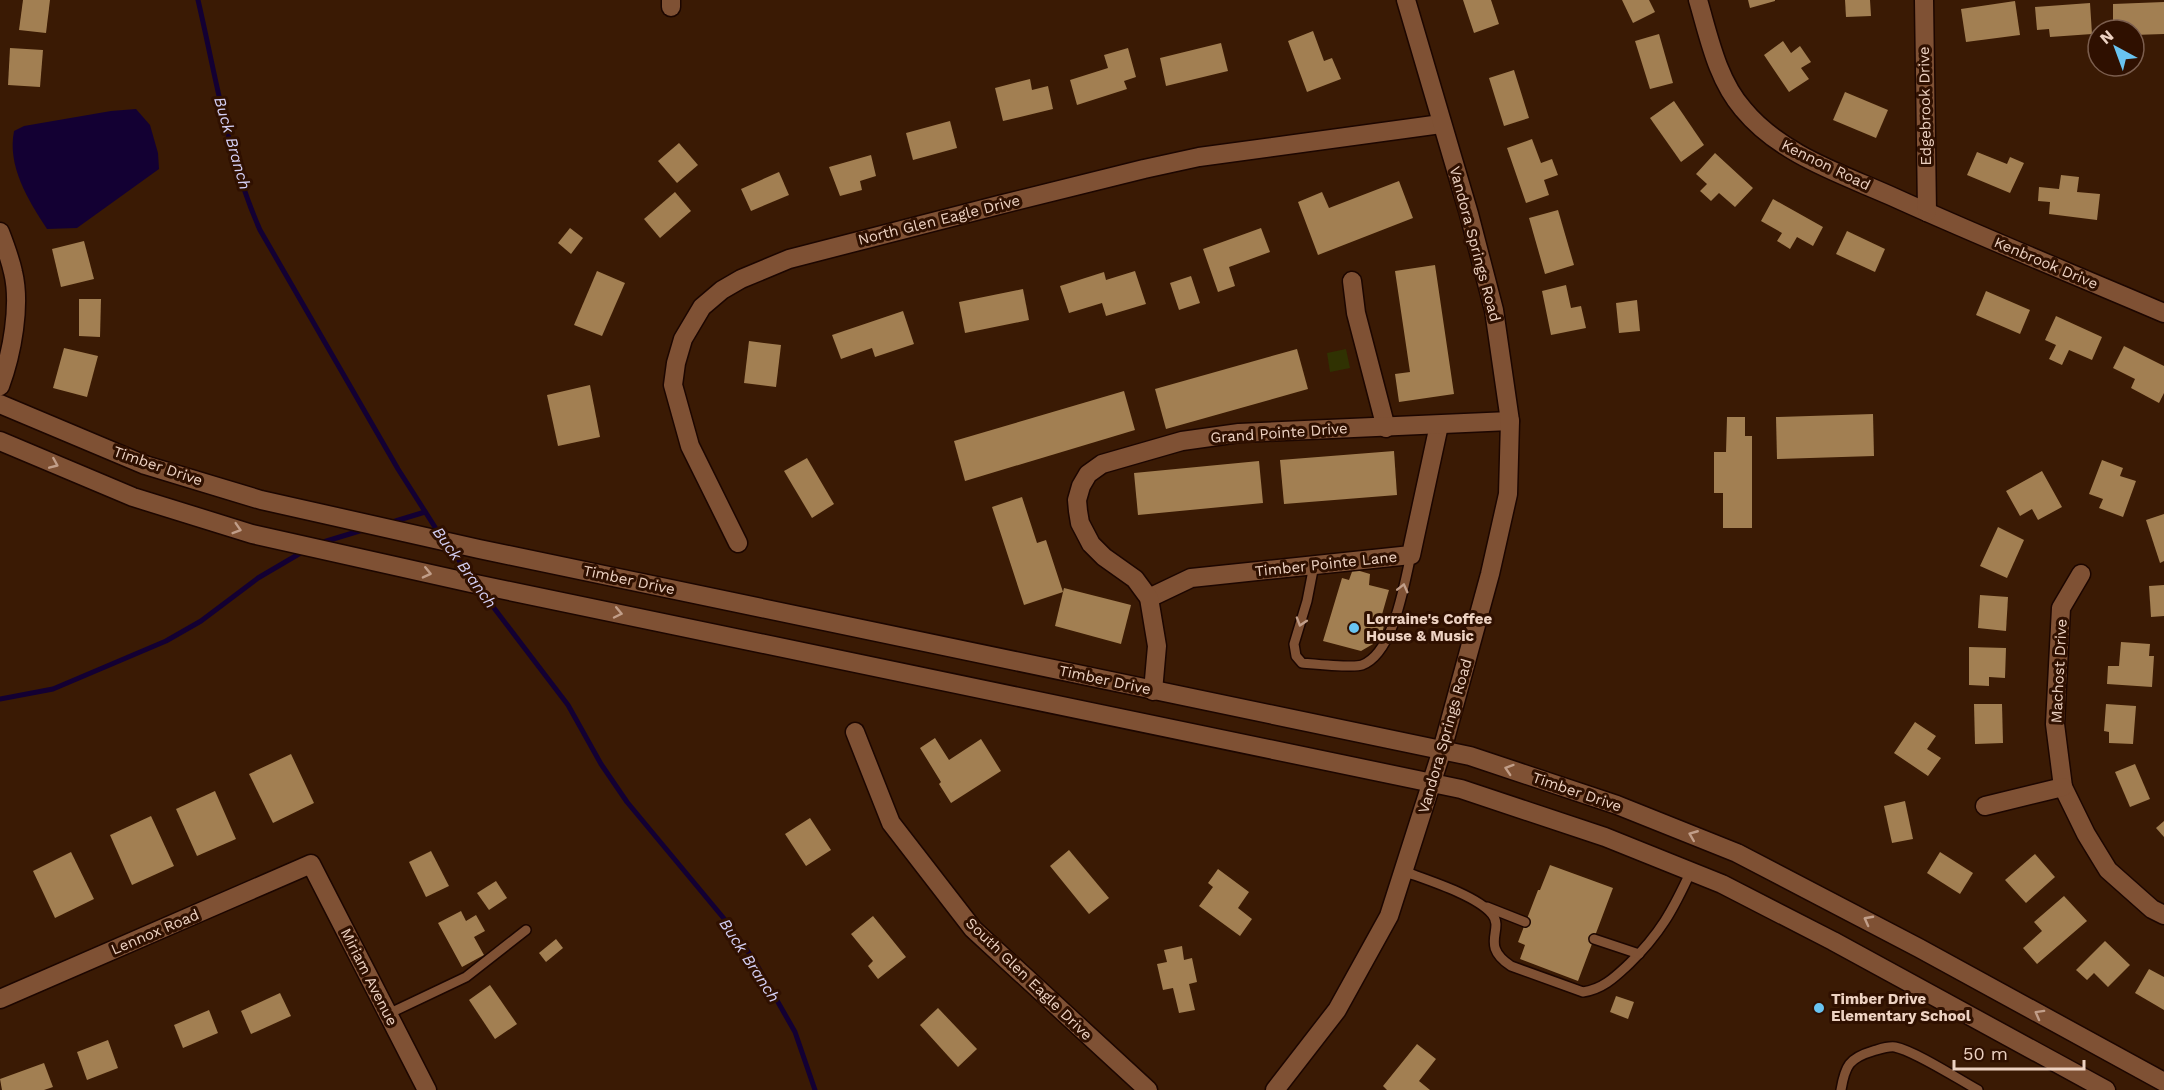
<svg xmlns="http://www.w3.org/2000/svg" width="2164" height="1090" font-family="'Work Sans',sans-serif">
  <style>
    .green { fill: #303202 }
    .water { fill: #130033 }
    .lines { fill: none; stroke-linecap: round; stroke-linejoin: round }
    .stream { stroke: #130033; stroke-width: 5 }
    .building { fill: #a27f52 }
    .lane-casing { stroke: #1c0600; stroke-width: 12 }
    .street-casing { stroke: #1c0600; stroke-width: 21 }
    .secondary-casing { stroke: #1c0600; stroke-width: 21 }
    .lane { stroke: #7f5134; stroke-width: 9 }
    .street { stroke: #7f5134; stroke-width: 18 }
    .secondary { stroke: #7f5134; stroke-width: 18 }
    .oneway { stroke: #c19e89 }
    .poi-dot { fill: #69c4f1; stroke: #2f1000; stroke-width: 2 }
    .labels { text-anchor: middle; stroke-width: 6; stroke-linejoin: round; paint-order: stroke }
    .street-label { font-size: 15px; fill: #edd2c2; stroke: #2f1000 }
    .poi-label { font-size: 15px; font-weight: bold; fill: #edd2c2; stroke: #2f1000; text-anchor: start }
    .water-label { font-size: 16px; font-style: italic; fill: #d4cff3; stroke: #2f1000 }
  </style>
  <rect width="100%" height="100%" fill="#3a1a04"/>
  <path class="green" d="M 1346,349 L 1350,368 L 1330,372 L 1327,353 Z"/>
  <path class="water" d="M 136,109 L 150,125 L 158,153 L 159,169 L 77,228 L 47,229 C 28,200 7,166 14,131 L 24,126 L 111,111 Z"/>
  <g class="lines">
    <g class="stream">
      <path d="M 198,0 C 216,77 228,158 260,230 L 398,469 L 440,535"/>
      <path d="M 389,523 L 425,512"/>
      <path d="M 320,543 L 366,529"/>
      <path d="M 449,547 L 472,578"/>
      <path d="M 481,591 L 568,705 L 601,764 L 627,802 L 726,921 L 754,960 L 795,1032 L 815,1090"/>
      <path d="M 0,699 L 53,689 L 166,641 L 201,621 L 258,578 L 304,551"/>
    </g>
  </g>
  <g class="building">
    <path d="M 23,0 L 50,0 L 46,33 L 19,30 Z"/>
    <path d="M 1463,0 L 1491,0 L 1499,24 L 1474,33 Z"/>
    <path d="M 1622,0 L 1649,0 L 1655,12 L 1633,23 Z"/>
    <path d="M 1748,0 L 1775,0 L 1775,1 L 1750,8 Z"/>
    <path d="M 1845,0 L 1870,0 L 1871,16 L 1846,17 Z"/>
    <path d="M 2015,1 L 2020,35 L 1966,42 L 1961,9 Z"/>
    <path d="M 2164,2 L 2164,34 L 2134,35 L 2134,30 L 2113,30 L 2113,4 Z"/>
    <path d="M 2090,3 L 2092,34 L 2050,37 L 2049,29 L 2037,30 L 2035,7 Z"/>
    <path d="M 1313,31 L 1324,61 L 1332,58 L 1341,79 L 1307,92 L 1288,41 Z"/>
    <path d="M 1659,34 L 1673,83 L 1650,89 L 1635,41 Z"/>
    <path d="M 1783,41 L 1791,53 L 1800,46 L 1811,62 L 1801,68 L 1809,79 L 1789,92 L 1764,55 Z"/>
    <path d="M 1221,43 L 1228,71 L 1166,86 L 1160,58 Z"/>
    <path d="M 10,48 L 43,50 L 40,87 L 8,85 Z"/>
    <path d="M 1128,48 L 1136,77 L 1124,81 L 1127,89 L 1077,105 L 1070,80 L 1108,68 L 1104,55 Z"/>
    <path d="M 1514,70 L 1529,118 L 1504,126 L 1489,78 Z"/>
    <path d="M 1030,79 L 1032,90 L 1048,86 L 1053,109 L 1003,121 L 995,88 Z"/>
    <path d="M 1845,92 L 1888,110 L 1876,138 L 1833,120 Z"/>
    <path d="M 1674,101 L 1704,145 L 1681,162 L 1650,118 Z"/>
    <path d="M 950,121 L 957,148 L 913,160 L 906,133 Z"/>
    <path d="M 1532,139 L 1541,163 L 1552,159 L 1558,175 L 1544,180 L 1549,195 L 1526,203 L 1507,148 Z"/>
    <path d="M 679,143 L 698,165 L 677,183 L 658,161 Z"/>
    <path d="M 1977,152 L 2007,164 L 2010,157 L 2024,163 L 2010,193 L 1967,175 Z"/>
    <path d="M 1715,153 L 1753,188 L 1735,207 L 1719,193 L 1711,201 L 1700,191 L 1707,184 L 1696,174 Z"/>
    <path d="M 871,155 L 876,176 L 860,181 L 862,190 L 840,196 L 829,167 Z"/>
    <path d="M 779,172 L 789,195 L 751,211 L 741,189 Z"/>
    <path d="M 2061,175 L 2079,177 L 2077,192 L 2100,194 L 2097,220 L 2049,214 L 2050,202 L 2038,201 L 2039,187 L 2059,189 Z"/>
    <path d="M 1399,181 L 1413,218 L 1318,255 L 1298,202 L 1322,192 L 1329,208 Z"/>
    <path d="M 675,192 L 691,211 L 660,238 L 644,219 Z"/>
    <path d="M 1773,199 L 1823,227 L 1813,246 L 1797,237 L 1790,249 L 1777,241 L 1782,233 L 1761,221 Z"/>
    <path d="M 1558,210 L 1574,265 L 1545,274 L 1529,218 Z"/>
    <path d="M 570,228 L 583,238 L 571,254 L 558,243 Z"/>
    <path d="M 1261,228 L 1270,252 L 1229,267 L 1235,286 L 1218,292 L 1203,249 Z"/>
    <path d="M 1847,231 L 1885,249 L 1875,272 L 1836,254 Z"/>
    <path d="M 84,241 L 94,279 L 61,287 L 52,249 Z"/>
    <path d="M 1435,265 L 1454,394 L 1399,402 L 1395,374 L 1410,372 L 1395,271 Z"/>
    <path d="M 597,271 L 625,283 L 602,336 L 574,325 Z"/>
    <path d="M 1135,271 L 1146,304 L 1106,316 L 1102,303 L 1069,313 L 1060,286 L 1104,272 L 1106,280 Z"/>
    <path d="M 1191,276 L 1200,303 L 1179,310 L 1170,283 Z"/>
    <path d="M 1566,285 L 1571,308 L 1581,306 L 1586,328 L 1551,335 L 1542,291 Z"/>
    <path d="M 1023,289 L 1029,320 L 965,333 L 959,302 Z"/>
    <path d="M 1986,291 L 2030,310 L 2020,334 L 1976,315 Z"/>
    <path d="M 79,299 L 101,299 L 100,337 L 79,336 Z"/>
    <path d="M 1637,300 L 1640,331 L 1619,333 L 1616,303 Z"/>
    <path d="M 903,311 L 914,344 L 875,357 L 872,348 L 841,359 L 832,335 Z"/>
    <path d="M 2056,316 L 2102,337 L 2092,360 L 2069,350 L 2062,365 L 2049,359 L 2056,345 L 2045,340 Z"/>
    <path d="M 749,341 L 781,345 L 776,387 L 744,383 Z"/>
    <path d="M 2124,346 L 2164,366 L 2164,393 L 2159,403 L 2131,388 L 2135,379 L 2113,368 Z"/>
    <path d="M 64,348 L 98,356 L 87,397 L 53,388 Z"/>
    <path d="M 1297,349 L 1308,389 L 1166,429 L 1155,389 Z"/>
    <path d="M 590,385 L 600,437 L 558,446 L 547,395 Z"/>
    <path d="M 1124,391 L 1135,430 L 965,481 L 954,441 Z"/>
    <path d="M 1873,414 L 1874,456 L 1777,459 L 1776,417 Z"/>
    <path d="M 1727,417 L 1745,417 L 1745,436 L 1752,436 L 1752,528 L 1723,528 L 1723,493 L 1714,493 L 1714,452 L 1726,452 Z"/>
    <path d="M 1394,451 L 1397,495 L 1284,504 L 1280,460 Z"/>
    <path d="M 807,458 L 834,504 L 812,518 L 784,471 Z"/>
    <path d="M 2102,460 L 2123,468 L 2120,476 L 2136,481 L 2123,517 L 2099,508 L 2103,499 L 2089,494 Z"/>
    <path d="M 1259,461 L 1263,503 L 1138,515 L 1134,473 Z"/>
    <path d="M 2042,471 L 2062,507 L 2038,520 L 2032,509 L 2020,516 L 2006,491 Z"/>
    <path d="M 1022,497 L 1037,543 L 1046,540 L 1063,592 L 1024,605 L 992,507 Z"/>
    <path d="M 2164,514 L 2164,561 L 2160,563 L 2146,520 Z"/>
    <path d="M 1998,527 L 2024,540 L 2007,578 L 1980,566 Z"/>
    <path d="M 1353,569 L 1370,574 L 1369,585 L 1389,590 L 1381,618 L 1386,619 L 1380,640 L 1361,651 L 1323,641 L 1342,578 L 1349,580 Z"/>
    <path d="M 2164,585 L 2164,616 L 2151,617 L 2149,586 Z"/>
    <path d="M 1064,588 L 1131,605 L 1121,644 L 1055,626 Z"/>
    <path d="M 1980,595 L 2008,597 L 2006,631 L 1978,628 Z"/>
    <path d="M 2121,642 L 2150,644 L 2149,656 L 2154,656 L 2152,687 L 2107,684 L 2108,666 L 2119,666 Z"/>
    <path d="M 1969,647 L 2006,648 L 2005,678 L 1989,677 L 1989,686 L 1969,685 Z"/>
    <path d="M 1974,704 L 2002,704 L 2003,743 L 1975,744 Z"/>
    <path d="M 2106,704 L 2136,706 L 2133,744 L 2109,743 L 2109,732 L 2104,731 Z"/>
    <path d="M 1915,722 L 1936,736 L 1927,749 L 1941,758 L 1928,776 L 1894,753 Z"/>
    <path d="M 935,738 L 949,760 L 981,739 L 1001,771 L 951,803 L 939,784 L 941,782 L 920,748 Z"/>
    <path d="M 291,754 L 314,803 L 273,823 L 249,774 Z"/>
    <path d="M 2135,764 L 2150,799 L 2130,807 L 2115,772 Z"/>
    <path d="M 215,791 L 236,839 L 197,856 L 176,809 Z"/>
    <path d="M 1905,801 L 1913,839 L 1892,843 L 1884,806 Z"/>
    <path d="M 151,816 L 174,866 L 132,885 L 110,835 Z"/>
    <path d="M 810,818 L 831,850 L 806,866 L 785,834 Z"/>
    <path d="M 2164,821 L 2164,837 L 2156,828 Z"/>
    <path d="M 1069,850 L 1109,898 L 1089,914 L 1050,866 Z"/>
    <path d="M 431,851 L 449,886 L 426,897 L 409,862 Z"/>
    <path d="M 71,852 L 94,899 L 55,918 L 33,871 Z"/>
    <path d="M 1940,852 L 1973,873 L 1960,894 L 1927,873 Z"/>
    <path d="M 2035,854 L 2055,877 L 2026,903 L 2005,880 Z"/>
    <path d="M 1550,865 L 1613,888 L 1578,981 L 1520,959 L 1525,945 L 1518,942 L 1538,890 L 1540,890 Z"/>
    <path d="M 1218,869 L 1249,892 L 1238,908 L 1252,919 L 1240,936 L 1199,906 L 1213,887 L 1208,883 Z"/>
    <path d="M 496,881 L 507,898 L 489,910 L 477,893 Z"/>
    <path d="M 2064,896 L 2087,921 L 2037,964 L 2023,948 L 2042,931 L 2034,922 Z"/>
    <path d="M 461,911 L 466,921 L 476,915 L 485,931 L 474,937 L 484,955 L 462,967 L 438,923 Z"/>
    <path d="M 873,916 L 906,957 L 878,979 L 868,966 L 873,961 L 851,934 Z"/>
    <path d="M 556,939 L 563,948 L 546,962 L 539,953 Z"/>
    <path d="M 2105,941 L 2130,965 L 2108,987 L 2094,973 L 2087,980 L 2076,970 Z"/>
    <path d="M 1182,946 L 1184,960 L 1192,958 L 1197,982 L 1189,984 L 1195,1010 L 1179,1013 L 1173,988 L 1163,990 L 1157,964 L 1167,962 L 1164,950 Z"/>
    <path d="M 2149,969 L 2164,977 L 2164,1010 L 2135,993 Z"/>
    <path d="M 490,985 L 517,1024 L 495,1039 L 469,1000 Z"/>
    <path d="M 280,993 L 291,1016 L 251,1034 L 241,1011 Z"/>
    <path d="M 1616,996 L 1634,1002 L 1628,1019 L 1610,1012 Z"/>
    <path d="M 938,1008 L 977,1049 L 958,1067 L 920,1025 Z"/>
    <path d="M 209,1010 L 218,1033 L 183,1048 L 174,1025 Z"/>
    <path d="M 108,1040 L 118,1068 L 87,1080 L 77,1052 Z"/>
    <path d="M 1417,1044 L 1436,1059 L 1419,1081 L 1430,1090 L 1387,1090 L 1383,1086 Z"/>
    <path d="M 44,1063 L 53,1087 L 44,1090 L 2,1090 L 0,1079 Z"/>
  </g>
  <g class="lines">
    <g class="lane-casing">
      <g id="lane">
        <path d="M 1314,565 L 1307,601 L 1294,644 L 1296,656 L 1302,663 C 1314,664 1354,668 1362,665 C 1394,653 1404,584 1411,555"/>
        <path d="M 1403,871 C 1427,880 1476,895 1492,914 C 1505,930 1479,945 1511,966 L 1583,992 C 1603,989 1615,977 1629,964 C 1660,934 1673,910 1691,871"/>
        <path d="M 1487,907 L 1525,922"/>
        <path d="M 1594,939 L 1639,954"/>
        <path d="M 388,1014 L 466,977 L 526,930"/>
        <path d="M 1841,1090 C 1845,1066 1849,1058 1873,1051 C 1880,1049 1888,1046 1895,1047 C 1915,1051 1958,1079 1978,1090"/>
      </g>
    </g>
    <g class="street-casing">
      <g id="street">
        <path d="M 671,0 L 671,7"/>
        <path d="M 1698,0 C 1709,37 1717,79 1743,109 C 1780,154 1839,173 1891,196 C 1981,237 2073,274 2164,313"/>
        <path d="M 1924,0 L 1927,212"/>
        <path d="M 0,232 C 5,245 10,258 13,272 C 21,305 12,354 0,386"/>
        <path d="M 1352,281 L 1356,313 L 1386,428"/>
        <path d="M 738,543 L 690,446 L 673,385 L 676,363 L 683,339 L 702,307 L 722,290 L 741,279 L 789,259 L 999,205 L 1144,169 L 1199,157 L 1441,124"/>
        <path d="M 2081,574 L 2061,608 L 2055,724 L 2063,787 L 2086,834 L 2108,870 L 2152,909 L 2164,915"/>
        <path d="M 1149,598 L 1191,578 L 1411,555 L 1439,425"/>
        <path d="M 1153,691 L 1157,646 L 1149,598 L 1135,579 L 1104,557 L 1091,544 L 1080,523 L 1078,511 L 1077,500 L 1081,486 L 1088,474 L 1102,464 L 1182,441 L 1239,433 L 1510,421"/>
        <path d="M 855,732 L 891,823 L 973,929 L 1148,1090"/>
        <path d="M 1985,806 L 2063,787"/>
        <path d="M 0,999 L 311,864 L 427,1090"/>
      </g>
    </g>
    <g class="secondary-casing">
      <g id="secondary">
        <path d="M 0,404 L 145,465 L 261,500 L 479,549 L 1470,756 L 1617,805 L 1737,853 L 1919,948 L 2164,1082"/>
        <path d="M 0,441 L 133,497 L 252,534 L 471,583 L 1461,789 L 1605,837 L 1722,884 L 1833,941 L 2106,1090"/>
        <path d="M 1275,1090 L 1337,1010 L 1389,916 L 1442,750 L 1490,574 L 1508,494 L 1510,421 L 1494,310 L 1469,214 L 1406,0"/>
      </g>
    </g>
    <use href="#lane" class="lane"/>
    <use href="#street" class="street"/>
    <use href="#secondary" class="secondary"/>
  </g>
  <defs><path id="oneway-chevron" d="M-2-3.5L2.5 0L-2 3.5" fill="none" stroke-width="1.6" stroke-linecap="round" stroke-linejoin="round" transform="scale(1.5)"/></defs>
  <g class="oneway">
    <use href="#oneway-chevron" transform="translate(54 464) rotate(23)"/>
    <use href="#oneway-chevron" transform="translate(237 529) rotate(17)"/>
    <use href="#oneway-chevron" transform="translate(427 573) rotate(13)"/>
    <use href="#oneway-chevron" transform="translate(1403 588) rotate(-76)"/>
    <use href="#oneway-chevron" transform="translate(618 613) rotate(12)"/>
    <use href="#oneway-chevron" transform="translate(1301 622) rotate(107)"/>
    <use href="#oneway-chevron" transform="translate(1509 769) rotate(-162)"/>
    <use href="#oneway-chevron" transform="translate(1693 835) rotate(-158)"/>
    <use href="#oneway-chevron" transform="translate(1868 920) rotate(-152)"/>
    <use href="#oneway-chevron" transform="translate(2039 1014) rotate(-151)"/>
  </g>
  <g class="poi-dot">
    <circle cx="1354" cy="628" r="6"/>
    <circle cx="1819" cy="1008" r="6"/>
  </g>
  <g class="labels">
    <g class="street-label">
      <text transform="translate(1925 106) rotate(-91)" y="5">Edgebrook Drive</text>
      <text transform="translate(1826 165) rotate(26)" y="5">Kennon Road</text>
      <text transform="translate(939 220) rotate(-14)" y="5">North Glen Eagle Drive</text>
      <text transform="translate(1475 244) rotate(75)" y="5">Vandora Springs Road</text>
      <text transform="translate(2046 263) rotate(23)" y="5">Kenbrook Drive</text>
      <text transform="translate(1279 433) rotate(-4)" y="5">Grand Pointe Drive</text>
      <text transform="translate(158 466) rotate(19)" y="5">Timber Drive</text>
      <text transform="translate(1326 564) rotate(-6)" y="5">Timber Pointe Lane</text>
      <text transform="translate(629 580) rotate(12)" y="5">Timber Drive</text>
      <text transform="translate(2059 671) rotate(-87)" y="5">Machost Drive</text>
      <text transform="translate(1105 680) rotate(12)" y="5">Timber Drive</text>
      <text transform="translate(1445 736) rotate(-74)" y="5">Vandora Springs Road</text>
      <text transform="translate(1577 792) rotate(19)" y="5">Timber Drive</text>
      <text transform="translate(155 932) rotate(-23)" y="5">Lennox Road</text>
      <text transform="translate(369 977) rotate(63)" y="5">Miriam Avenue</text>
      <text transform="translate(1029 979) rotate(44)" y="5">South Glen Eagle Drive</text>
    </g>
    <g class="poi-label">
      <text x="1366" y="624">Lorraine's Coffee<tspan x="1366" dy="17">House &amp; Music</tspan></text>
      <text x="1831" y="1004">Timber Drive<tspan x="1831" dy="17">Elementary School</tspan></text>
    </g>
    <g class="water-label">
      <text transform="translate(233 143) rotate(74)" y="6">Buck Branch</text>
      <text transform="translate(465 567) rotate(54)" y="6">Buck Branch</text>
      <text transform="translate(750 960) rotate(57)" y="6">Buck Branch</text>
    </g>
  </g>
  <g transform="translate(2116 48) rotate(319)"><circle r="28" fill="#2f1000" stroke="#7b5e4e" stroke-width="1.5"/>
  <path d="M0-4.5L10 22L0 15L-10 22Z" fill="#69c4f1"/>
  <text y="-9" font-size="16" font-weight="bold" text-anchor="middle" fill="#edd2c2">N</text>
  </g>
  <path d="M1954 1060v9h130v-9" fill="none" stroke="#edd2c2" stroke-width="3"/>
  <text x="1963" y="1060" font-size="18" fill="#edd2c2" stroke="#2f1000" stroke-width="4.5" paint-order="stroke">50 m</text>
</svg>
